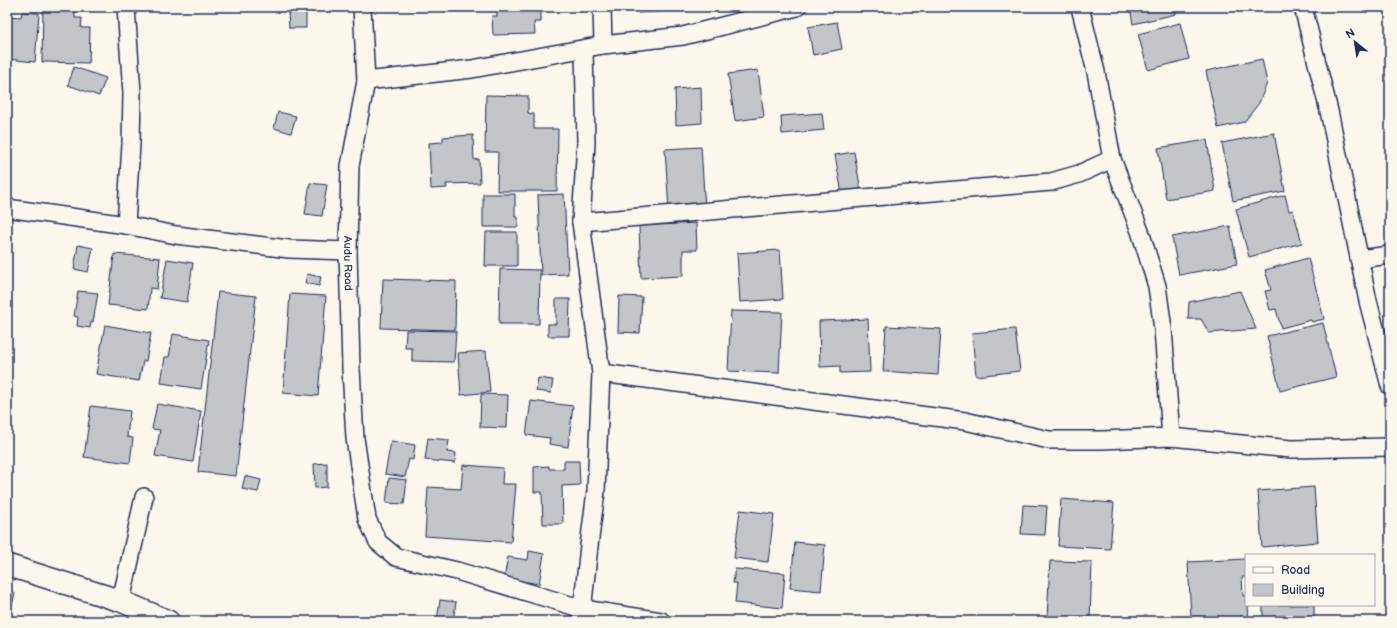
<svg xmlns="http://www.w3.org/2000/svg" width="1397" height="628" font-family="'Balsamiq Sans',sans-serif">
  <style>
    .building { fill: #c3c5c9; stroke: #1b2f5e }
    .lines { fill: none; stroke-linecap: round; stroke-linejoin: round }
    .minor-casing { stroke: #1b2f5e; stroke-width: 20 }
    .tertiary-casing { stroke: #1b2f5e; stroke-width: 24 }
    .minor { stroke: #fbf7ec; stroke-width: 17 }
    .tertiary { stroke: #fbf7ec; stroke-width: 21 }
    .labels { text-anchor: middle; stroke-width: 3.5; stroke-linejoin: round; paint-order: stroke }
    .street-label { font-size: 11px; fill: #1b2f5e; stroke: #fbf7ec }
  </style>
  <rect width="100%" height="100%" fill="#fbf7ec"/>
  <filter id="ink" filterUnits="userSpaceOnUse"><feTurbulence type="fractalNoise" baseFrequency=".025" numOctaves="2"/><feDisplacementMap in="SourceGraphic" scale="8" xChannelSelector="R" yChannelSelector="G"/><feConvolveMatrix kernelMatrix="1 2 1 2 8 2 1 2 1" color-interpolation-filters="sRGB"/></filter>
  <g filter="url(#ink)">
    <g class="building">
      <path d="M 43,7 L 75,7 L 75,18 L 82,18 L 81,28 L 90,28 L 89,63 L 42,62 Z"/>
      <path d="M 299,7 L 315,7 L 315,8 L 300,10 Z"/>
      <path d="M 497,7 L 541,7 L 541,22 L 534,22 L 535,34 L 493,35 L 492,16 L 497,16 Z"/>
      <path d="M 638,7 L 692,7 L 692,10 L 638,13 Z"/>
      <path d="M 1130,7 L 1175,7 L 1176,14 L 1133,24 Z"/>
      <path d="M 22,12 L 39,13 L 35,62 L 7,59 L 7,16 L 21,17 Z"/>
      <path d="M 288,12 L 306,12 L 306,28 L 289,28 Z"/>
      <path d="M 837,22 L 842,49 L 813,55 L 808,27 Z"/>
      <path d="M 1180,23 L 1189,59 L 1148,70 L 1138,34 Z"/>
      <path d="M 1262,59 L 1267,83 L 1259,103 L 1244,122 L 1218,128 L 1206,71 Z"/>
      <path d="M 74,67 L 106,78 L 99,96 L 68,85 Z"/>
      <path d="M 758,70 L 764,117 L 735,121 L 728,74 Z"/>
      <path d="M 701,87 L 702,123 L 676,125 L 675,89 Z"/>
      <path d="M 486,95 L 528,96 L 528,113 L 534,114 L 534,129 L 558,129 L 557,191 L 497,191 L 498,152 L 485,152 Z"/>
      <path d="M 278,112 L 296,116 L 291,133 L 274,128 Z"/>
      <path d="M 822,113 L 824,130 L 782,134 L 781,116 Z"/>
      <path d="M 1274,133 L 1285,191 L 1233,201 L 1222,143 Z"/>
      <path d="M 473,135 L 474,160 L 479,159 L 480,183 L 446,184 L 447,188 L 431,189 L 429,143 L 443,142 L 443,137 Z"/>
      <path d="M 1207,140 L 1215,191 L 1166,199 L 1158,148 Z"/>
      <path d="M 701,147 L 705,209 L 669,211 L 665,149 Z"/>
      <path d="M 854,152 L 861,191 L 842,194 L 835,155 Z"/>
      <path d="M 310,183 L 327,185 L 322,216 L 305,214 Z"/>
      <path d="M 483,194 L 515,194 L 515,217 L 518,217 L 518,227 L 483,227 Z"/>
      <path d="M 564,194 L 568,274 L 541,275 L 538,195 Z"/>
      <path d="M 1285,195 L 1289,211 L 1293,210 L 1302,243 L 1249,257 L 1236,209 Z"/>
      <path d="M 696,223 L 697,250 L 683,250 L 683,276 L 641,278 L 639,226 Z"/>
      <path d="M 1230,226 L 1237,264 L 1179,275 L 1172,237 Z"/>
      <path d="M 486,232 L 517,232 L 517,266 L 485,266 Z"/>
      <path d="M 78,245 L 93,248 L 88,272 L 74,269 Z"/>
      <path d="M 780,250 L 783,299 L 740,302 L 737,253 Z"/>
      <path d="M 114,254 L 160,258 L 157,289 L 150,288 L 148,309 L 108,305 Z"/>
      <path d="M 1308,258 L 1324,319 L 1312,322 L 1311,320 L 1281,328 L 1276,309 L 1270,310 L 1265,291 L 1271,290 L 1265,270 Z"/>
      <path d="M 167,259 L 193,263 L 187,302 L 160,298 Z"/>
      <path d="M 500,269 L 540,270 L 539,324 L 499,324 Z"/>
      <path d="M 307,274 L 321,277 L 319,286 L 305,283 Z"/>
      <path d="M 383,279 L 456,281 L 455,330 L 381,328 Z"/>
      <path d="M 78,291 L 98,293 L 93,322 L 91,322 L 90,328 L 77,326 L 78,317 L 74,316 Z"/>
      <path d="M 1240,291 L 1256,329 L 1209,333 L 1201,319 L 1188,319 L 1189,302 Z"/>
      <path d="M 218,292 L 256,296 L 236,476 L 198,472 Z"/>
      <path d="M 290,294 L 326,296 L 318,396 L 283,393 Z"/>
      <path d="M 619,296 L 642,297 L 640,333 L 618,332 Z"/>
      <path d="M 556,299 L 570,299 L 569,336 L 548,336 L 548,324 L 556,324 Z"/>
      <path d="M 731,311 L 782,312 L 779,373 L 728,371 Z"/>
      <path d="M 868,319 L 870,372 L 840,373 L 840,366 L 820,367 L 819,321 Z"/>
      <path d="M 1323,323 L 1336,377 L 1280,391 L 1267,336 Z"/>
      <path d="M 105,325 L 151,333 L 146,361 L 143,361 L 139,381 L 96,374 Z"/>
      <path d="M 886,326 L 941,329 L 938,375 L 883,371 Z"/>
      <path d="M 1015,329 L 1020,371 L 976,376 L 972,333 Z"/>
      <path d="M 406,330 L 456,331 L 454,362 L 412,361 L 412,348 L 405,348 Z"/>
      <path d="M 173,334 L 209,340 L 201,389 L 161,383 L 165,357 L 169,357 Z"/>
      <path d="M 486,351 L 490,392 L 461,395 L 458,353 Z"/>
      <path d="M 538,378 L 553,380 L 551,393 L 536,391 Z"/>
      <path d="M 481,394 L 508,395 L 507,428 L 480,427 Z"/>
      <path d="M 531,401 L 573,406 L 568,447 L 549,444 L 550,438 L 526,435 Z"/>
      <path d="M 157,404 L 201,411 L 193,462 L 155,456 L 160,430 L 152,429 Z"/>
      <path d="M 91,406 L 130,411 L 127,437 L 133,438 L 130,463 L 84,457 Z"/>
      <path d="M 428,438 L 449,440 L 447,452 L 456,453 L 455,463 L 425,460 Z"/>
      <path d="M 391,441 L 415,445 L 413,460 L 409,459 L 405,477 L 385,474 Z"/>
      <path d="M 564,461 L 579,461 L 580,485 L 562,486 L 563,524 L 543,524 L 542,492 L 534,492 L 534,467 L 549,466 L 549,469 L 564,469 Z"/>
      <path d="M 327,463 L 327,487 L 315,488 L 314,464 Z"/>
      <path d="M 463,465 L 503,468 L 502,484 L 516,484 L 511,542 L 425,536 L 428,487 L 461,489 Z"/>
      <path d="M 245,476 L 261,480 L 258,492 L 242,489 Z"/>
      <path d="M 389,478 L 407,480 L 404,504 L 386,503 Z"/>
      <path d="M 1314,487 L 1318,542 L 1262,547 L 1258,491 Z"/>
      <path d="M 1061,499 L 1114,503 L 1110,549 L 1058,546 Z"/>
      <path d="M 1023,505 L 1047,506 L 1045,535 L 1021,534 Z"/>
      <path d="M 740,510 L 774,514 L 768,562 L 734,558 Z"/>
      <path d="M 795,542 L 825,545 L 821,591 L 790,588 Z"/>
      <path d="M 529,551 L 544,554 L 539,584 L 504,578 L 508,557 L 528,560 Z"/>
      <path d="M 1246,559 L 1246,577 L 1242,577 L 1243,596 L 1246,596 L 1246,605 L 1248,605 L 1249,621 L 1219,621 L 1219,619 L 1200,621 L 1200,617 L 1191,617 L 1188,562 Z"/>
      <path d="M 1050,561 L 1092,562 L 1090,619 L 1047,618 Z"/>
      <path d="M 735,569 L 785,573 L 782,608 L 735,603 L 737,583 L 733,583 Z"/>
      <path d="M 7,591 L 15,593 L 9,618 L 7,618 Z"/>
      <path d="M 440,600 L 456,602 L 453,621 L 437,621 Z"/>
      <rect x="1263" y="605" width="51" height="16"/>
    </g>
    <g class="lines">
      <g class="minor-casing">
        <g id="minor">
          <path id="s1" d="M 362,7 L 366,81 L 350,166 L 348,251 L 351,369 L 355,438 L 367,519 L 378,542 L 396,557 L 457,571 L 583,609 L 661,621"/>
          <path d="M 602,7 L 603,45"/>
          <path d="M 1080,7 L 1096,72 L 1112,159 L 1140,231 L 1157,286 L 1163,329 L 1171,437"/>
          <path d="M 1303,7 L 1329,111 L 1368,301 L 1390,386"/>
          <path d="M 366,81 L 472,69 L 603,45 L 683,36 L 797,7"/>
          <path d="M 7,208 L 126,225 L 176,235 L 289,249 L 348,251"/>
          <path d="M 581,222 L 1051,182 L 1079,174 L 1112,159"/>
          <path d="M 126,225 L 131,144 L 132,93 L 126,7"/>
          <path d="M 1359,259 L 1390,255"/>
          <path d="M 601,373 L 965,421 L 1049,440 L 1102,440 L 1171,437 L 1291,449 L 1390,447"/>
          <path d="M 121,601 L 144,497"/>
          <path d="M 581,621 L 589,546 L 596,491 L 601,373 L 581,222 L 586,143 L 584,49"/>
        </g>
      </g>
      <g class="tertiary-casing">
        <path id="tertiary" d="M 7,565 L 121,601 L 168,621"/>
      </g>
      <use href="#minor" class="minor"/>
      <use href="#tertiary" class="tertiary"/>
    </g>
  </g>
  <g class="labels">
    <g class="street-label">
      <text dy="4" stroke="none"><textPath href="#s1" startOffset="258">Audu Road</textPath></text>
    </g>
  </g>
  <rect width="1397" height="628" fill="none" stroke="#fbf7ec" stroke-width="24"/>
  <rect x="12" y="12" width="1373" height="604" fill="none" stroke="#1b2f5e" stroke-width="1.5" filter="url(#ink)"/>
  <rect x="1245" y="554" width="130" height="52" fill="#fbf7ec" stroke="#a1a7b3"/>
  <rect x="1253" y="567" width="20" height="6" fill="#fbf7ec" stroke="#a1a7b3"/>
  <text x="1281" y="574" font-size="12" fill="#1b2f5e">Road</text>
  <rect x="1253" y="584" width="20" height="12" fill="#c3c5c9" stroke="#a1a7b3"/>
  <text x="1281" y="594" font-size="12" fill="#1b2f5e">Building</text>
  <g transform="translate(1355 42) rotate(330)" stroke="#fbf7ec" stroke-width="3" paint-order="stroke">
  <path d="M0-3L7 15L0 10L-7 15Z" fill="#1b2f5e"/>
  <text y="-6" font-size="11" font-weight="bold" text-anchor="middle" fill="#1b2f5e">N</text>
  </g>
</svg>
